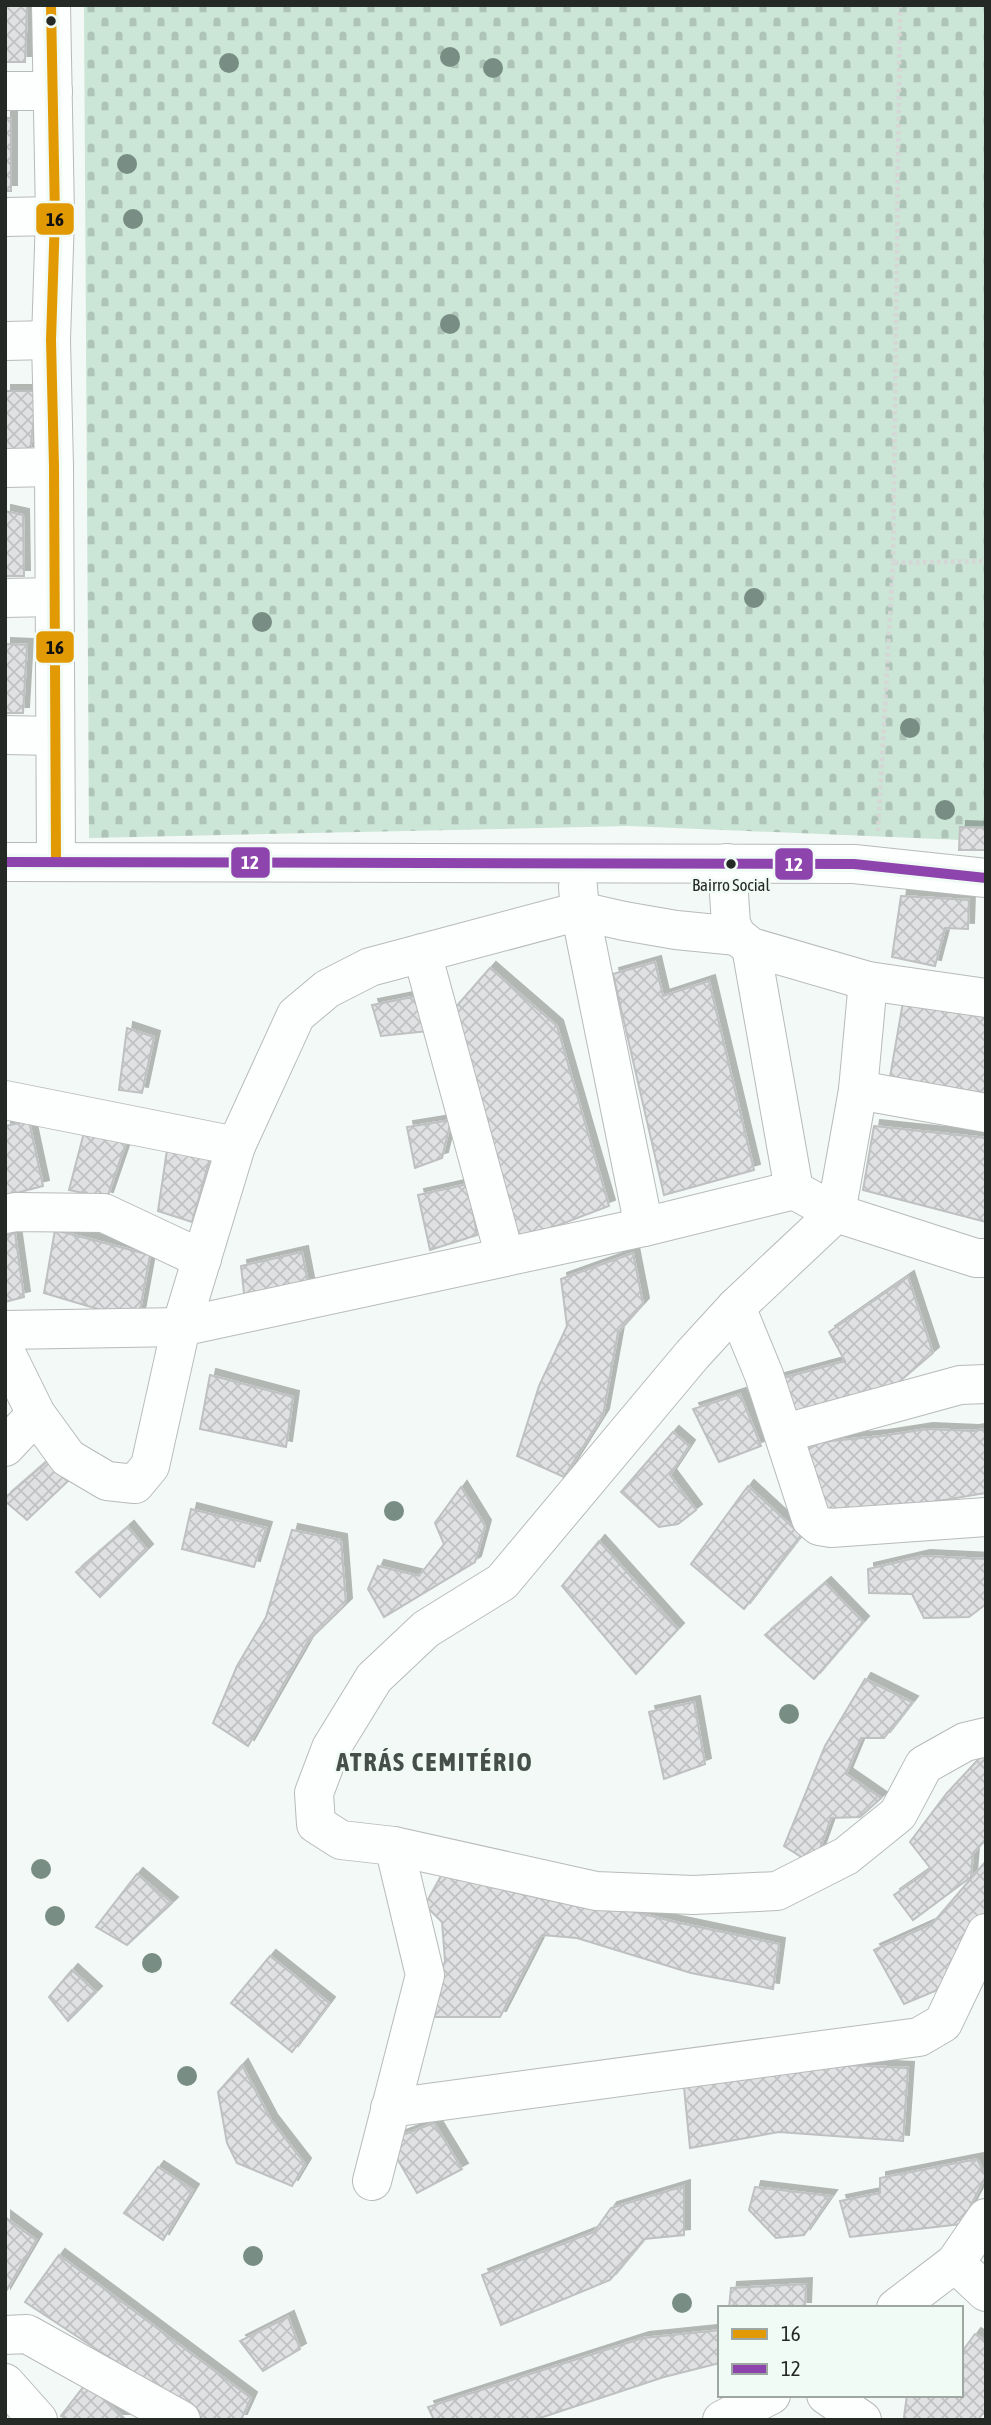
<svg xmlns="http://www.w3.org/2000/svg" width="991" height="2425" font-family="'Asap Condensed',sans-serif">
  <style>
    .cemetery { fill: url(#cemetery-stones) }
    .building { fill: url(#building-cross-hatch); stroke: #bec0c1; stroke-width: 2; filter: url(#shadow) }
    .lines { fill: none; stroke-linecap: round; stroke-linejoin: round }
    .minor-casing { stroke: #b7bbb9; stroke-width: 40 }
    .path { stroke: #d5d6d5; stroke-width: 4.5; stroke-dasharray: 3.5 3.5; stroke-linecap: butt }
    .minor { stroke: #fdfefe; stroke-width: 38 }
    .bus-1-casing { stroke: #f1fbf5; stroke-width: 16 }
    .bus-2-casing { stroke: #f1fbf5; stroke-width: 16 }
    .bus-1 { stroke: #e29a04; stroke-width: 10 }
    .bus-2 { stroke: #8e44ad; stroke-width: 10 }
    .tree { fill: #788d83 }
    .bus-dot { fill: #252926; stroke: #f1fbf5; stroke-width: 2.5 }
    .labels { text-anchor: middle; stroke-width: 5; stroke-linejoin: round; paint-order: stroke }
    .bus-label { font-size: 17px; fill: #252926; stroke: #f1fbf5 }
    .district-label { font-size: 26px; font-weight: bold; letter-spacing: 2px; fill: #464f4a; stroke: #f1fbf5 }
    .line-badge { stroke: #f1fbf5; stroke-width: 2.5 }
    .badge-label { font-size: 19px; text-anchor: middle; font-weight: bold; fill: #fff }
    .pale-badge-label { font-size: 19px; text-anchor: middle; font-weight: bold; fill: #111 }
  </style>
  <defs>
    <pattern id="cemetery-stones" width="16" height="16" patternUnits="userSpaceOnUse" patternTransform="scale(1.75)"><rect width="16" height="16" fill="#cbe5d7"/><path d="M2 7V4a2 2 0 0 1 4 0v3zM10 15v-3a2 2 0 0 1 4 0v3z" fill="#aec4b8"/></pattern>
    <pattern id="building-cross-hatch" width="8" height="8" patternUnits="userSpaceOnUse" patternTransform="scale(1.75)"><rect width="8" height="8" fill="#e0e1e2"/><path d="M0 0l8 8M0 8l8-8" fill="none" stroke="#c0c1c2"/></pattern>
    <filter id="shadow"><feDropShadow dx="6" dy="-6" stdDeviation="0" flood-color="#0004"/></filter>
  </defs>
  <rect width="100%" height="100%" fill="#f3f9f6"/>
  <path class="cemetery" d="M 84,5 L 986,5 L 986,841 L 629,826 L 89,838 Z"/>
  <g class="building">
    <path d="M 5,5 L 27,5 L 25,62 L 5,62 Z"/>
    <rect x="5" y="118" width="6" height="73"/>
    <path d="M 5,391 L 37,391 L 30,452 L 5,452 Z"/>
    <path d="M 5,511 L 23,515 L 24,576 L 5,576 Z"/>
    <path d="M 5,644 L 27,645 L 23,713 L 5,713 Z"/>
    <path d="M 960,827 L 986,828 L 986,850 L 959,850 Z"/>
    <path d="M 901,896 L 969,900 L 968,929 L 945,928 L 935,966 L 892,957 Z"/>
    <path d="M 655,962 L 663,996 L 709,981 L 754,1170 L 664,1195 L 613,974 Z"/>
    <path d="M 490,968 L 557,1026 L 609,1206 L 517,1241 L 454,1009 Z"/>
    <path d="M 418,996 L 429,1031 L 381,1036 L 372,1005 Z"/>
    <path d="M 903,1002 L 986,1015 L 986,1094 L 890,1077 Z"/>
    <path d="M 127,1028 L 154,1037 L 142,1093 L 119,1090 Z"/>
    <path d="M 451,1120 L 442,1158 L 415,1168 L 407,1127 Z"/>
    <path d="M 29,1121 L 43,1186 L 5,1196 L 5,1126 Z"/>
    <path d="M 86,1125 L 128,1137 L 107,1198 L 69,1190 Z"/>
    <path d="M 874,1126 L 986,1138 L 986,1222 L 863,1190 Z"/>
    <path d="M 168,1143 L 210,1158 L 192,1222 L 158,1211 Z"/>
    <path d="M 468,1184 L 477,1235 L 430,1250 L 418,1195 Z"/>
    <path d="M 55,1230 L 150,1255 L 138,1321 L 44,1293 Z"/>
    <path d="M 15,1233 L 24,1297 L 5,1302 L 5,1236 Z"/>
    <path d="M 302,1252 L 309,1288 L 245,1302 L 241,1266 Z"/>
    <path d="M 633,1253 L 643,1304 L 618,1332 L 603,1415 L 564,1477 L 517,1456 L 539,1386 L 567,1326 L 561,1279 Z"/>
    <path d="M 908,1277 L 933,1353 L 866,1410 L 792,1421 L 779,1379 L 845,1361 L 829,1332 Z"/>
    <path d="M 210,1375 L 293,1397 L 286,1447 L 200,1429 Z"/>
    <path d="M 740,1394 L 761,1446 L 719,1462 L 693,1409 Z"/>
    <path d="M 927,1429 L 973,1431 L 986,1429 L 986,1493 L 879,1511 L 810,1509 L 801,1454 L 821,1442 L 882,1436 Z"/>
    <path d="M 673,1432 L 689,1446 L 670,1475 L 696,1510 L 678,1524 L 659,1527 L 621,1492 Z"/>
    <path d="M 51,1458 L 68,1481 L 27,1520 L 5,1501 L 5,1498 Z"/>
    <path d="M 748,1486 L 801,1535 L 744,1609 L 691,1564 Z"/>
    <path d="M 461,1487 L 485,1526 L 475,1562 L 384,1617 L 368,1589 L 378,1566 L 419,1576 L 444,1544 L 435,1523 Z"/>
    <path d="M 191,1509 L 266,1528 L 254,1567 L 182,1549 Z"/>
    <path d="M 128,1527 L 147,1550 L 100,1597 L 76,1572 Z"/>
    <path d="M 292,1530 L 341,1540 L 346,1604 L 308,1641 L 248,1746 L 213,1723 L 237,1666 L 266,1617 Z"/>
    <path d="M 599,1541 L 678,1629 L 636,1674 L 562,1586 Z"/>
    <path d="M 924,1556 L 986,1559 L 986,1604 L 969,1617 L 924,1618 L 912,1594 L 869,1593 L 868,1569 Z"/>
    <path d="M 825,1583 L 863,1622 L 814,1679 L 765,1635 Z"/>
    <path d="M 865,1679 L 912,1702 L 884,1738 L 861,1738 L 846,1774 L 881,1798 L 860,1817 L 831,1818 L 814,1865 L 784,1846 L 825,1746 Z"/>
    <path d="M 694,1702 L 705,1764 L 664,1779 L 649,1712 Z"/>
    <path d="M 986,1751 L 986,1839 L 973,1853 L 971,1877 L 913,1920 L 894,1895 L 931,1869 L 910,1842 L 947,1793 Z"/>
    <path d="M 986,1861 L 986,1925 L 940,1989 L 904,2004 L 874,1950 L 932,1924 Z"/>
    <path d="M 447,1865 L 675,1922 L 779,1944 L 773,1989 L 691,1973 L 577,1938 L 542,1935 L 500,2017 L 427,2017 L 445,1961 L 442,1922 L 425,1905 Z"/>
    <path d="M 137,1874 L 172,1903 L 127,1945 L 96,1927 Z"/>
    <path d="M 270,1956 L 329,2003 L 292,2052 L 231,2003 Z"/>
    <path d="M 72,1970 L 96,1992 L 68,2021 L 49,1997 Z"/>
    <path d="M 822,2064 L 908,2068 L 903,2141 L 779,2132 L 690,2148 L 684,2087 Z"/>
    <path d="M 242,2065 L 271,2120 L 305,2164 L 292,2186 L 237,2163 L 227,2143 L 218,2092 Z"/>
    <path d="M 434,2123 L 462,2169 L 417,2193 L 387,2141 Z"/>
    <path d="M 977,2159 L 986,2176 L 961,2224 L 850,2237 L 840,2201 L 880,2193 L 880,2178 Z"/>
    <path d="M 158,2167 L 193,2190 L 163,2240 L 124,2213 Z"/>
    <path d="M 684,2186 L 684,2235 L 644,2239 L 610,2280 L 501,2325 L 482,2275 L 594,2232 L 611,2208 Z"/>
    <path d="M 755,2187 L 831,2196 L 804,2235 L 776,2238 L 749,2210 Z"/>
    <path d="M 5,2217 L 36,2240 L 5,2293 Z"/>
    <path d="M 59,2255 L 251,2398 L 241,2420 L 204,2420 L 25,2302 Z"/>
    <path d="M 806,2284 L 805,2308 L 729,2308 L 731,2288 Z"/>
    <path d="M 288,2317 L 300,2349 L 263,2371 L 240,2341 Z"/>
    <path d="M 720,2330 L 720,2363 L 664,2377 L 534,2420 L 434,2420 L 428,2407 L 643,2338 Z"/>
    <path d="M 975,2334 L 986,2341 L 986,2409 L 978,2420 L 908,2420 L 904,2417 L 907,2395 L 961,2395 L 961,2353 Z"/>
    <path d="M 87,2382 L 126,2420 L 69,2420 L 61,2416 Z"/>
  </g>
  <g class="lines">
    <g class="minor-casing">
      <g id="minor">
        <path d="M 51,5 L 55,216 L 51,340 L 54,467 L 56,861"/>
        <path d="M 5,91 L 53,91"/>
        <path d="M 5,217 L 55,216"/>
        <path d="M 5,341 L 51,340"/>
        <path d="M 5,468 L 54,467"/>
        <path d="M 5,598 L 54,597"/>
        <path d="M 5,735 L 53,736"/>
        <path d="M 5,862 L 854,864 L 986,878"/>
        <path d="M 727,863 L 731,924 L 737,936 L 751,947 L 868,981 L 986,998"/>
        <path d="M 578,887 L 580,911 L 644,1227"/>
        <path d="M 751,947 L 794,1190"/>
        <path d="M 422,953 L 505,1257"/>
        <path d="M 858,1090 L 986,1113"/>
        <path d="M 5,1100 L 236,1146"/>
        <path d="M 5,1214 L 16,1212 L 104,1213 L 202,1259"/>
        <path d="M 986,1258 L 976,1258 L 836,1213 L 736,1307 L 692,1355 L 502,1582 L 426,1629 L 374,1678 L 331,1748 L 314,1793 L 316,1824 L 341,1840 L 394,1846 L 596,1891 L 693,1895 L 777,1891 L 846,1856 L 898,1814 L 924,1765 L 965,1742 L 986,1737"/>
        <path d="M 736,1307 L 764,1375 L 811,1519 L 819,1526 L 831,1528 L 986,1517"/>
        <path d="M 5,1330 L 181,1327 L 236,1146 L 296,1015 L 327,989 L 370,967 L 580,911 L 624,921 L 676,930 L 737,936"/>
        <path d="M 5,1351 L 36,1414 L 68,1458 L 107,1481 L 135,1484 L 150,1466 L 181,1327 L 644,1227 L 794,1190 L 836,1213 L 858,1090 L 868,981"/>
        <path d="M 785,1433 L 960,1385 L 986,1384"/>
        <path d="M 5,1447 L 36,1414"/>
        <path d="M 390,2108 L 919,2037 L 943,2023 L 986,1933"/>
        <path d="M 372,2181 L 425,1975 L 394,1846"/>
        <path d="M 955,2263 L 986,2292"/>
        <path d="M 896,2308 L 955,2263 L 986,2218"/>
        <path d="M 5,2335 L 27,2334 L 181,2420"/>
        <path d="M 5,2383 L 38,2420"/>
        <path d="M 826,2395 L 862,2420"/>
        <path d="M 722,2420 L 771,2395"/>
      </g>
    </g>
    <g class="path">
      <path d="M 900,5 L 893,563 L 986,561"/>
      <path d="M 878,831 L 893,563"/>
    </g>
    <use href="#minor" class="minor"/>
    <g class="bus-1-casing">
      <path id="bus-1" d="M 51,5 L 55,216 L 51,340 L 54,467 L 56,861"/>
    </g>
    <g class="bus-2-casing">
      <path id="bus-2" d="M 5,862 L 854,864 L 986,878"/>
    </g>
    <use href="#bus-1" class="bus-1"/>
    <use href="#bus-2" class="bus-2"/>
  </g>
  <g class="tree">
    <circle cx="450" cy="57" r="10"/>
    <circle cx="229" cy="63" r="10"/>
    <circle cx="493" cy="68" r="10"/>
    <circle cx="127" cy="164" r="10"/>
    <circle cx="133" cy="219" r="10"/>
    <circle cx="450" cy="324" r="10"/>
    <circle cx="754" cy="598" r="10"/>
    <circle cx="262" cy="622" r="10"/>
    <circle cx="910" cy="728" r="10"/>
    <circle cx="945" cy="810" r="10"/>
    <circle cx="394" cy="1511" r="10"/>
    <circle cx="789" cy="1714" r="10"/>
    <circle cx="41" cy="1869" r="10"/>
    <circle cx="55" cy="1916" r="10"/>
    <circle cx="152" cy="1963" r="10"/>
    <circle cx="187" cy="2076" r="10"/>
    <circle cx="253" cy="2256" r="10"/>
    <circle cx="682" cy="2303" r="10"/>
  </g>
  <g class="bus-dot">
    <circle cx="51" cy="21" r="6"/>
    <circle cx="731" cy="864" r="6"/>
  </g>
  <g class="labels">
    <g class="bus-label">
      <text x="731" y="891">Bairro Social</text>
    </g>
    <g class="district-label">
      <text x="435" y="1771">ATRÁS CEMITÉRIO</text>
    </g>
  </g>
  <g class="line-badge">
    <rect x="35" y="202" width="40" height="34" rx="7" fill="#e29a04"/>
    <rect x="35" y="630" width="40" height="34" rx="7" fill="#e29a04"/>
    <rect x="230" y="846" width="41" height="33" rx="7" fill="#8e44ad"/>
    <rect x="774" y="847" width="40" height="34" rx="7" fill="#8e44ad"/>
  </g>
  <g class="badge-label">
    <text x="250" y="869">12</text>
    <text x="794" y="871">12</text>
  </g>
  <g class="pale-badge-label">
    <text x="55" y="226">16</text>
    <text x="55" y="654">16</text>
  </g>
  <rect width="991" height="2425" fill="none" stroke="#252926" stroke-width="14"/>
  <rect x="718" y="2306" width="245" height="91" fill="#f1fbf5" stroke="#9fa7a2" stroke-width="2"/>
  <rect x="732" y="2329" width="35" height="10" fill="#e29a04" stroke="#9fa7a2" stroke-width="2"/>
  <text x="781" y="2341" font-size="21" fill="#252926">16</text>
  <rect x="732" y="2364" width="35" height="10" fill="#8e44ad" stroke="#9fa7a2" stroke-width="2"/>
  <text x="781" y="2376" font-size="21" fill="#252926">12</text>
</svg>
